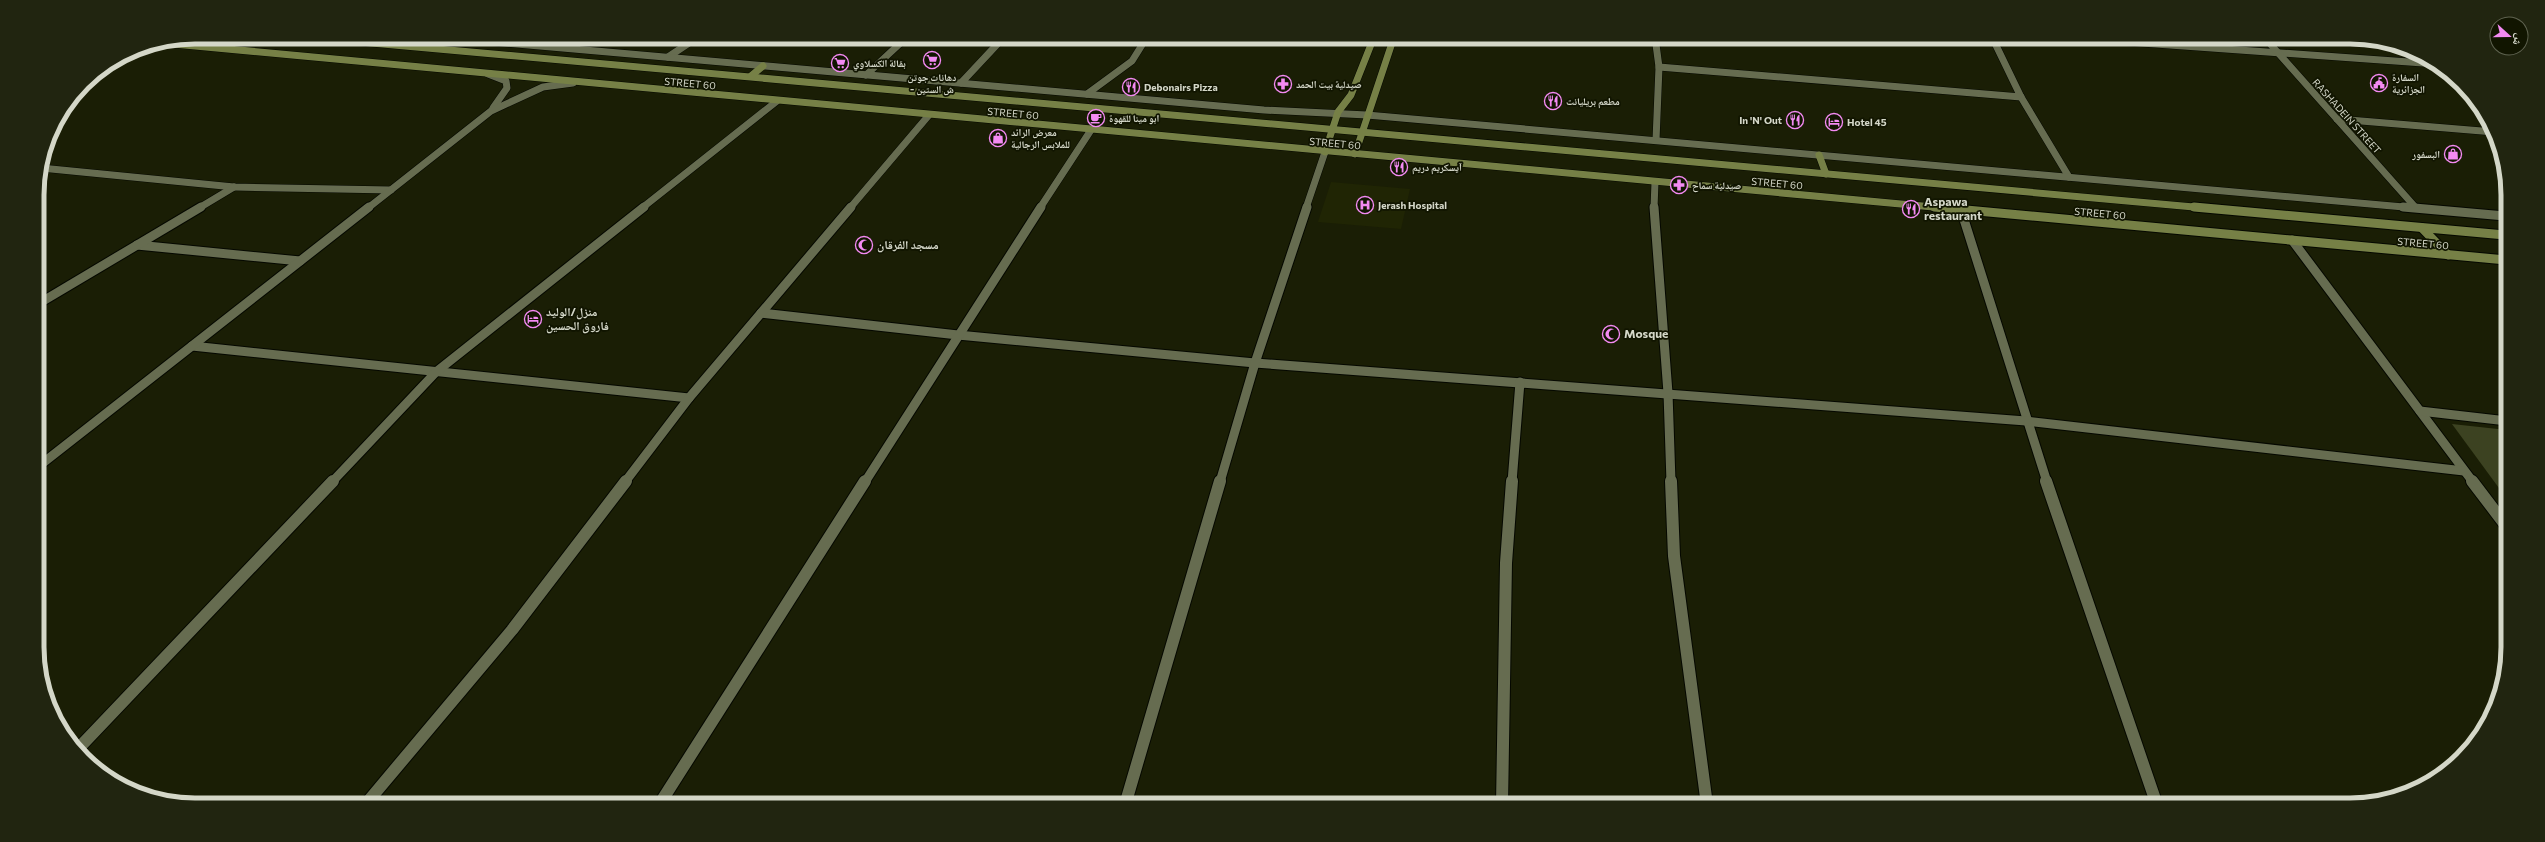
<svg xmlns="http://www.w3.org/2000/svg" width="2545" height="842" font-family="Commissioner,'Noto Naskh Arabic',sans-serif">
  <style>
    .built { fill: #202504 }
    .green { fill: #3c4221 }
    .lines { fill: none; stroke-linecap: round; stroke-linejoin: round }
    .minor-far2-casing { stroke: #050800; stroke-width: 8 }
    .minor-far1-casing { stroke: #050800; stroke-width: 11 }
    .minor-casing { stroke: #050800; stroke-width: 14 }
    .tertiary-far1-casing { stroke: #050800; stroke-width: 8 }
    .tertiary-casing { stroke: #050800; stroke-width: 11 }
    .secondary-far1-casing { stroke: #050800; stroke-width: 8 }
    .secondary-casing { stroke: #050800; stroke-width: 11 }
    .minor-far2 { stroke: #666c50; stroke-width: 7 }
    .minor-far1 { stroke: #666c50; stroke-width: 9 }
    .minor { stroke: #666c50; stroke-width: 12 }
    .tertiary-far1 { stroke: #666c50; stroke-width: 7 }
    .tertiary { stroke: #666c50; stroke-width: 9 }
    .secondary-far1 { stroke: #768046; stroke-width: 7 }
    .secondary { stroke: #768046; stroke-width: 9 }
    .labels { text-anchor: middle; stroke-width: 3.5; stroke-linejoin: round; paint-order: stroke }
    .far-poi-label { font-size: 10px; font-weight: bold; fill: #d4d7c8; stroke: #111500; text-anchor: start }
    .far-street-label { font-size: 10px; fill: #d4d7c8; stroke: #111500 }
    .poi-label { font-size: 12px; font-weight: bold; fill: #d4d7c8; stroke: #111500; text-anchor: start }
    .rim { fill: none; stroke: #d4d7c8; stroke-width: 5 }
  </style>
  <rect width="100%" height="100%" fill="#1a1e05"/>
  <path class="built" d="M 1331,182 L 1410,189 L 1401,229 L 1318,222 Z"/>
  <path class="green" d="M 2452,424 L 2507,430 L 2507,499 Z"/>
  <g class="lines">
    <g class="minor-far2-casing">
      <g id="minor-far2">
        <path d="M 1655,37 L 1659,67 L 1656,140"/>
        <path d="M 1992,37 L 2021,97 L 2069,177"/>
        <path d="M 2058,37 L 2437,64"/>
        <path d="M 2264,37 L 2416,208"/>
        <path d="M 569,48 L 587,37"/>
        <path d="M 668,57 L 698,37"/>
        <path d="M 1659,67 L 2021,97"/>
        <path d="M 866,75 L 907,37"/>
        <path d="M 961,83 L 1004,37"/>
        <path d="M 1087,94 L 1132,61 L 1147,37"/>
        <path d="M 2337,119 L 2494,132"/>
        <path d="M 41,168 L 234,187 L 391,190"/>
        <path d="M 199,208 L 234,187"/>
        <path d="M 642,208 L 777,101"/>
        <path d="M 850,208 L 929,115"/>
        <path d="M 1040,208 L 1091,130"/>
        <path d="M 1306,208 L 1325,152"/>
        <path d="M 1654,208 L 1655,182"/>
      </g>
    </g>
    <g class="minor-far1-casing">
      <g id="minor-far1">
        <path d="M 1654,207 L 1668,393 L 1671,482"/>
        <path d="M 1961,210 L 2047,482"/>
        <path d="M 2292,240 L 2473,482"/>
        <path d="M 137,245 L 300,261"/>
        <path d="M 38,304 L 201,207"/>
        <path d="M 761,313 L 958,335 L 1255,363 L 2026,421 L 2464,471"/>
        <path d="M 192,346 L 689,398"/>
        <path d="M 2420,411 L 2507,421"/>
        <path d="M 332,482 L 436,372 L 644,207"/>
        <path d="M 625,482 L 689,398 L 851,207"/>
        <path d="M 865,482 L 1041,207"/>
        <path d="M 1220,482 L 1255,363 L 1307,207"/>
        <path d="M 1512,482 L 1520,382"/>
      </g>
    </g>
    <g class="minor-casing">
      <g id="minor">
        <path d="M 1671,481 L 1674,556 L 1707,805"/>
        <path d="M 2046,481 L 2157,805"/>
        <path d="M 2472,481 L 2507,527"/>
        <path d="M 76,751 L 333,481"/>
        <path d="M 365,805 L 512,630 L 626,481"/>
        <path d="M 659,805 L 865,481"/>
        <path d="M 1125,805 L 1220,481"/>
        <path d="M 1502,805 L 1506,563 L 1512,481"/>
      </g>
    </g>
    <g class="tertiary-far1-casing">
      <g id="tertiary-far1">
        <path d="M 438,37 L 1264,110 L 1367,115 L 2415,208"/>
        <path d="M 488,74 L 506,81 L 507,88 L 493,108"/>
        <path d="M 368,208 L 491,111 L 543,87 L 573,83"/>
      </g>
    </g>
    <g class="tertiary-casing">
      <g id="tertiary">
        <path d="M 2403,207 L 2505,216"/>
        <path d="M 39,466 L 369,207"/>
      </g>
    </g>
    <g class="secondary-far1-casing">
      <g id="secondary-far1">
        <path d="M 305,37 L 2205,208"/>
        <path d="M 163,43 L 1944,208"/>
        <path d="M 751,76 L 763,66"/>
        <path d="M 1325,152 L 1338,112 L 1351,95 L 1374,37"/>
        <path d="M 1355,154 L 1394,37"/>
        <path d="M 1819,155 L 1826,174"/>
      </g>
    </g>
    <g class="secondary-casing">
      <g id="secondary">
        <path d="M 1934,207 L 2506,260"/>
        <path d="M 2194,207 L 2505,235"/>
        <path d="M 2422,228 L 2448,255"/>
      </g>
    </g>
    <use href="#minor-far2" class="minor-far2"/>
    <use href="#minor-far1" class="minor-far1"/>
    <use href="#minor" class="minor"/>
    <use href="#tertiary-far1" class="tertiary-far1"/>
    <use href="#tertiary" class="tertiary"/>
    <use href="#secondary-far1" class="secondary-far1"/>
    <use href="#secondary" class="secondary"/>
  </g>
  <defs>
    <g id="supermarket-ring" transform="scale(0.9)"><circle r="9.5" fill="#111500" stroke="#f38af2" stroke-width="1.5"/><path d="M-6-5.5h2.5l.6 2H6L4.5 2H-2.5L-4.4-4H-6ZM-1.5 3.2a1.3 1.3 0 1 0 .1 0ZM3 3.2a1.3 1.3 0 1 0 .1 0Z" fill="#f38af2"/></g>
    <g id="civic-ring" transform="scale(0.9)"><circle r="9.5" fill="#111500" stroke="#f38af2" stroke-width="1.5"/><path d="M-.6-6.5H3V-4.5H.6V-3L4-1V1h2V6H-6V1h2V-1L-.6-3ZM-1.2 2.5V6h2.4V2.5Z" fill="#f38af2"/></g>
    <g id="pharmacy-ring" transform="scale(0.9)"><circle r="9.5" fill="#111500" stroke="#f38af2" stroke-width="1.5"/><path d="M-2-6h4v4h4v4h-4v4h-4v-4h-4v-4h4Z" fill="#f38af2"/></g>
    <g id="restaurant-ring" transform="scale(0.9)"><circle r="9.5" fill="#111500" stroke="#f38af2" stroke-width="1.5"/><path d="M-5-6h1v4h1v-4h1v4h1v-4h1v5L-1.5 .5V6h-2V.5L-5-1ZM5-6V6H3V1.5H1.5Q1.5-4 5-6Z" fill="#f38af2"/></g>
    <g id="cafe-ring" transform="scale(0.9)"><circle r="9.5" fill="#111500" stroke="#f38af2" stroke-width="1.5"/><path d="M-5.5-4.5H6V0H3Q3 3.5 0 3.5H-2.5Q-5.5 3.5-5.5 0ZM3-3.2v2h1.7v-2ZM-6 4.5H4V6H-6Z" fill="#f38af2"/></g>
    <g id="hotel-ring" transform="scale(0.9)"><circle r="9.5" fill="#111500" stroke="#f38af2" stroke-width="1.5"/><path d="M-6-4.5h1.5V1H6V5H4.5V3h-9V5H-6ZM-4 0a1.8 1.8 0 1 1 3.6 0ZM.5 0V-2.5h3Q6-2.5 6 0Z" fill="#f38af2"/></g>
    <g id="shop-ring" transform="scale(0.9)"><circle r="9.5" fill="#111500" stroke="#f38af2" stroke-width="1.5"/><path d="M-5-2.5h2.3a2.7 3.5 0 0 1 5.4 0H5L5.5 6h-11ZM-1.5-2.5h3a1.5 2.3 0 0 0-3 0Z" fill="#f38af2"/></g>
    <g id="hospital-ring" transform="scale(0.9)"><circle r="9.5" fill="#111500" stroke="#f38af2" stroke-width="1.5"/><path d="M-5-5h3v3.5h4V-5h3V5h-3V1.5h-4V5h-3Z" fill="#f38af2"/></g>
    <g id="mosque-ring" transform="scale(0.9)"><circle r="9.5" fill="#111500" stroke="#f38af2" stroke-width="1.5"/><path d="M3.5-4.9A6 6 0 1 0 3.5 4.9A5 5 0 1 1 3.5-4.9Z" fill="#f38af2"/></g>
  </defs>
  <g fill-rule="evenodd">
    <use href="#supermarket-ring" x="932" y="60"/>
    <use href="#supermarket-ring" x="840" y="63"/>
    <use href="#civic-ring" x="2379" y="83"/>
    <use href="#pharmacy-ring" x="1283" y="84"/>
    <use href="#restaurant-ring" x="1131" y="87"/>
    <use href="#restaurant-ring" x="1553" y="101"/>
    <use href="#cafe-ring" x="1096" y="118"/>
    <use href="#restaurant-ring" x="1795" y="120"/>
    <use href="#hotel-ring" x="1834" y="122"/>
    <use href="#shop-ring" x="998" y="138"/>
    <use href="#shop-ring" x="2453" y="154"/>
    <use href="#restaurant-ring" x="1399" y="167"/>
    <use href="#pharmacy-ring" x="1679" y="185"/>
    <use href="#hospital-ring" x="1365" y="205"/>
    <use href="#restaurant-ring" x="1911" y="209"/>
    <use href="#mosque-ring" x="864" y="245"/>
    <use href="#hotel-ring" x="533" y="319"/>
    <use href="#mosque-ring" x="1611" y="334"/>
  </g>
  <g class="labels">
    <g class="far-poi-label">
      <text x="853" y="67">بقالة الكسلاوي</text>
      <text x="932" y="81" text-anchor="middle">دهانات جوتن<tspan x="932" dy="12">- ش الستين</tspan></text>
      <text x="2392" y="81">السفارة<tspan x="2392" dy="12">الجزائرية</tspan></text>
      <text x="1296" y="88">صيدلية بيت الحمد</text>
      <text x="1144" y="91">Debonairs Pizza</text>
      <text x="1566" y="105">مطعم بريليانت</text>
      <text x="1109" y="122">ابو مينا للقهوة</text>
      <text x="1782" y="124" text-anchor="end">In 'N' Out</text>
      <text x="1847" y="126">Hotel 45</text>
      <text x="1011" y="136">معرض الرائد<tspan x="1011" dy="12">للملابس الرجالية</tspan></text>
      <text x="2440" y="158" text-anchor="end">البسفور</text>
      <text x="1412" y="171">آيسكريم دريم</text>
      <text x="1692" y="189">صيدلية سماح</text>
      <text x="1378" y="209">Jerash Hospital</text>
    </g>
    <g class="far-street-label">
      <text transform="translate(690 83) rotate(5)" y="4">STREET 60</text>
      <text transform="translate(1013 113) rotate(5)" y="4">STREET 60</text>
      <text transform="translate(2347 116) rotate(48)" y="4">RASHADEIN STREET</text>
      <text transform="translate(1335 143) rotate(5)" y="4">STREET 60</text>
      <text transform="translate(1777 183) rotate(5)" y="4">STREET 60</text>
      <text transform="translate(2100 213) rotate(5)" y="4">STREET 60</text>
      <text transform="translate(2423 243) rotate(5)" y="4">STREET 60</text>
    </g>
    <g class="poi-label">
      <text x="1924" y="206">Aspawa<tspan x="1924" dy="14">restaurant</tspan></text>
      <text x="877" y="249">مسجد الفرقان</text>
      <text x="546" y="316">منزل/الوليد<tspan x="546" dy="14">فاروق الحسين</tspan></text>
      <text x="1624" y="338">Mosque</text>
    </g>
  </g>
  <path d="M0 0H2545V842H0ZM195 44H2350A151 151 0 0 1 2501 195V647A151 151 0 0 1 2350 798H195A151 151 0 0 1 44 647V195A151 151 0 0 1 195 44Z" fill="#212510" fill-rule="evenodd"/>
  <path class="rim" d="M195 44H2350A151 151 0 0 1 2501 195V647A151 151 0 0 1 2350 798H195A151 151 0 0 1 44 647V195A151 151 0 0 1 195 44Z"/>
  <g transform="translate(2509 36) rotate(111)"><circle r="19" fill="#111500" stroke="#5f6350"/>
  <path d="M0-3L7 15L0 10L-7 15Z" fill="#f38af2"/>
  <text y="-6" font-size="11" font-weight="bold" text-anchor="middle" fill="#d4d7c8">ش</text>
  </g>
</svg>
